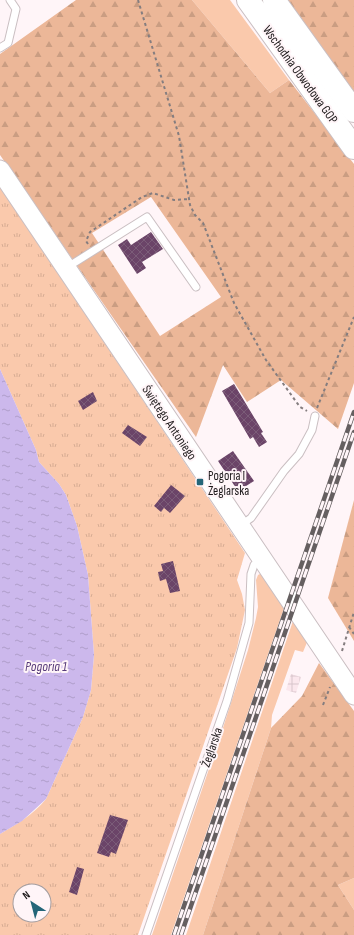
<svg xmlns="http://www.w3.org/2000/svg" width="354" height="935" font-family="'Sofia Sans Condensed',sans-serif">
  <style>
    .industrial { fill: url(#industrial-grid) }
    .green { fill: #fac9ac }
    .forest { fill: url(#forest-firs); fill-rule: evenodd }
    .park { fill: url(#park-tufts); fill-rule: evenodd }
    .water { fill: url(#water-ripples) }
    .building { fill: url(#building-cross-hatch) }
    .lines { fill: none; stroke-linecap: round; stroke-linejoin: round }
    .lane-casing { stroke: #cabfc2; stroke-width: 9 }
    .secondary-casing { stroke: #cabfc2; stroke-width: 21 }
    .highway-casing { stroke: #cabfc2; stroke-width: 24 }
    .path { stroke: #847d7f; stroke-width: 2; stroke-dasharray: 3 3; stroke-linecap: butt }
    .lane { stroke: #fff; stroke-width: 7 }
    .secondary { stroke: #fff; stroke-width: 19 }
    .highway { stroke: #fff; stroke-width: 22 }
    .rail-casing { stroke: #655f60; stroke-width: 4.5 }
    .rail { stroke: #fff5f8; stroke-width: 3; stroke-dasharray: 9; stroke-linecap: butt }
    .poi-dot { fill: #246679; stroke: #fff5f8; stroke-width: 1.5 }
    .labels { text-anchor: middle; stroke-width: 4; stroke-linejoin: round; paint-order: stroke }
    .street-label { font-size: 13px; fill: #1c1819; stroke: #fff5f8 }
    .poi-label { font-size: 13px; fill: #1c1819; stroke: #fff5f8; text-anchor: start }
    .water-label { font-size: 14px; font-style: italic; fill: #573b7a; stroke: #fff5f8 }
  </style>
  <defs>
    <pattern id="industrial-grid" width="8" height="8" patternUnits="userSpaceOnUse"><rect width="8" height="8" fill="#fbe7ed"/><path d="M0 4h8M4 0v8" fill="none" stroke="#d7c5cb"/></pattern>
    <pattern id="forest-firs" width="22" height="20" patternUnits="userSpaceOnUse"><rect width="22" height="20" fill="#ecb798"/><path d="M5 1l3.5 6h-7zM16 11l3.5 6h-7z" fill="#ca9d82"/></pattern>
    <pattern id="park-tufts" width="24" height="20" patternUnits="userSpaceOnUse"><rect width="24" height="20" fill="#fac9ac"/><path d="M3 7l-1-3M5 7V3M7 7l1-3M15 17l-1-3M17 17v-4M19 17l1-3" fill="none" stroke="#d6ac93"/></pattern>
    <pattern id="water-ripples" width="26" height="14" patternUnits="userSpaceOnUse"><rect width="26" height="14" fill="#ccb8ec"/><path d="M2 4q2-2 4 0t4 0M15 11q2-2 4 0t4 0" fill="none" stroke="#af9dca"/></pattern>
    <pattern id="building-cross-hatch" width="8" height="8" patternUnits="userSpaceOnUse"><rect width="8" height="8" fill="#6b4468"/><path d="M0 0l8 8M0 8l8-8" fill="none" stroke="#7b5c78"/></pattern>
  </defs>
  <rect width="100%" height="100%" fill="#fff5f8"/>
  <path class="industrial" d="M 291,674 L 301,677 L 296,693 L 286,690 Z"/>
  <g class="green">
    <path d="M 192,0 L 230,0 L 289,80 L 270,93 Z"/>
    <path d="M 262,573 L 273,585 L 270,588 L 284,608 L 171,935 L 152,935 L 221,734 L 248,650 L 256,618 L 258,607 L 256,580 L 258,575 Z"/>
    <path d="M 293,621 L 308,640 L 303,652 L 295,650 L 272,715 L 271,728 L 203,935 L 186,935 Z"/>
    <path d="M 354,878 L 354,910 L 338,885 Z"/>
  </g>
  <g class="forest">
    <path d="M 76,0 L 192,0 L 270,93 L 289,80 L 354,164 L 354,383 L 338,429 L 281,380 L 247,402 L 223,365 L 196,437 L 0,155 L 0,54 ZM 151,197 L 221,297 L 160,336 L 92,233 Z"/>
    <path d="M 287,0 L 354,0 L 354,93 Z"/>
    <path d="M 354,500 L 354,641 L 328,598 Z"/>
    <path d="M 319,663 L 354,711 L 354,878 L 338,885 L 354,910 L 354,935 L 203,935 L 271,728 L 302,696 Z"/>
  </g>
  <path class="park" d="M 0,186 L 245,553 L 237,580 L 242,594 L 245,610 L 237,648 L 138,935 L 0,935 L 0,834 C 17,824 33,815 46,799 L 83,717 L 91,690 L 94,655 L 88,575 L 77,526 L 66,495 L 59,484 L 39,462 L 36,450 L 0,369 ZM 20,891 L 44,891 L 44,915 L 20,915 Z"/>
  <path class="water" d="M 0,369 L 36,450 L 39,462 L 59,484 L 66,495 L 77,526 L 88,575 L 94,655 L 91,690 L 83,717 L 46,799 L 22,821 L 0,834 Z"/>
  <g class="building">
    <path d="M 151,232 L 163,249 L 142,262 L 146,268 L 137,274 L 118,245 L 127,239 L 131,245 Z"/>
    <path d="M 234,384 L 263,432 L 261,433 L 267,442 L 259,447 L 253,437 L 250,439 L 222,391 Z"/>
    <path d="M 93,392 L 97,401 L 83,410 L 78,401 Z"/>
    <path d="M 128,425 L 147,437 L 140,446 L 122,433 Z"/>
    <path d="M 233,451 L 254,481 L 238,491 L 218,461 Z"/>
    <path d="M 171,485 L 185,496 L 170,513 L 164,508 L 161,512 L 154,506 Z"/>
    <path d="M 173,561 L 180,591 L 170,593 L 166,579 L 160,581 L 158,572 L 163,571 L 161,564 Z"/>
    <path d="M 110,815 L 128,820 L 116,854 L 111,852 L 109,857 L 97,853 Z"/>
    <path d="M 77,867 L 84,869 L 77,895 L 69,892 Z"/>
  </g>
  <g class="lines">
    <g class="lane-casing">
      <g id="lane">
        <path d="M 0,48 L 8,43 L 16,9 L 10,0"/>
        <path d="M 66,268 L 147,217 L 196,287"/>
        <path d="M 241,525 L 251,518 L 284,471 L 299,454 L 312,430 L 315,416"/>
        <path d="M 146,935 L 227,701 L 249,623 L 251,574 L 254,565 L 262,558"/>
      </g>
    </g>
    <g class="secondary-casing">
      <path id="secondary" d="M 0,170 L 354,695"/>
    </g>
    <g class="highway-casing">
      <g id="highway">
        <path d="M 248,0 L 354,148"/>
        <path d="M 274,0 L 354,111"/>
      </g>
    </g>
    <g class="path">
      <path d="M 138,0 L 179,136 L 190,205 L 195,215 L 203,223 L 234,303 L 266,360 L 300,407 L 307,411"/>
      <path d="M 88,244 L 86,241 L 90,232 L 142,197 L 153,193 L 174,200 L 189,199"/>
      <path d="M 317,408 L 354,317"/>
      <path d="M 349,627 L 354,634"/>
      <path d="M 342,651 L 354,612"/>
      <path d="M 323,705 L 330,687"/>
    </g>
    <use href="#lane" class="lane"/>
    <use href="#secondary" class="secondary"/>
    <use href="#highway" class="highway"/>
    <g class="rail-casing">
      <g id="rail">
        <path d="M 174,935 L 354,412"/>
        <path d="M 181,935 L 354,432"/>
      </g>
    </g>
    <use href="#rail" class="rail"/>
  </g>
  <rect class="poi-dot" x="196" y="478" width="8" height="8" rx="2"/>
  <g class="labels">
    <g class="street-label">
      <text transform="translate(301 74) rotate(54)" y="5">Wschodnia Obwodowa GOP</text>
      <text transform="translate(170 422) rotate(56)" y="5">Świętego Antoniego</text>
      <text transform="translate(211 747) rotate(-71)" y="5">Żeglarska</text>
    </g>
    <g class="poi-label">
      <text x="208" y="480">Pogoria I<tspan x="208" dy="15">Żeglarska</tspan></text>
    </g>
    <g class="water-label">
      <text x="46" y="671">Pogoria 1</text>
    </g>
  </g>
  <g transform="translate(32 903) rotate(324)"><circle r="19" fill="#fff5f8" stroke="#a49d9f"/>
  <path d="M0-3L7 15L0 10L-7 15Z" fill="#246679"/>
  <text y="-6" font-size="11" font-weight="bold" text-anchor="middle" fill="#1c1819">N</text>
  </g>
</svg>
